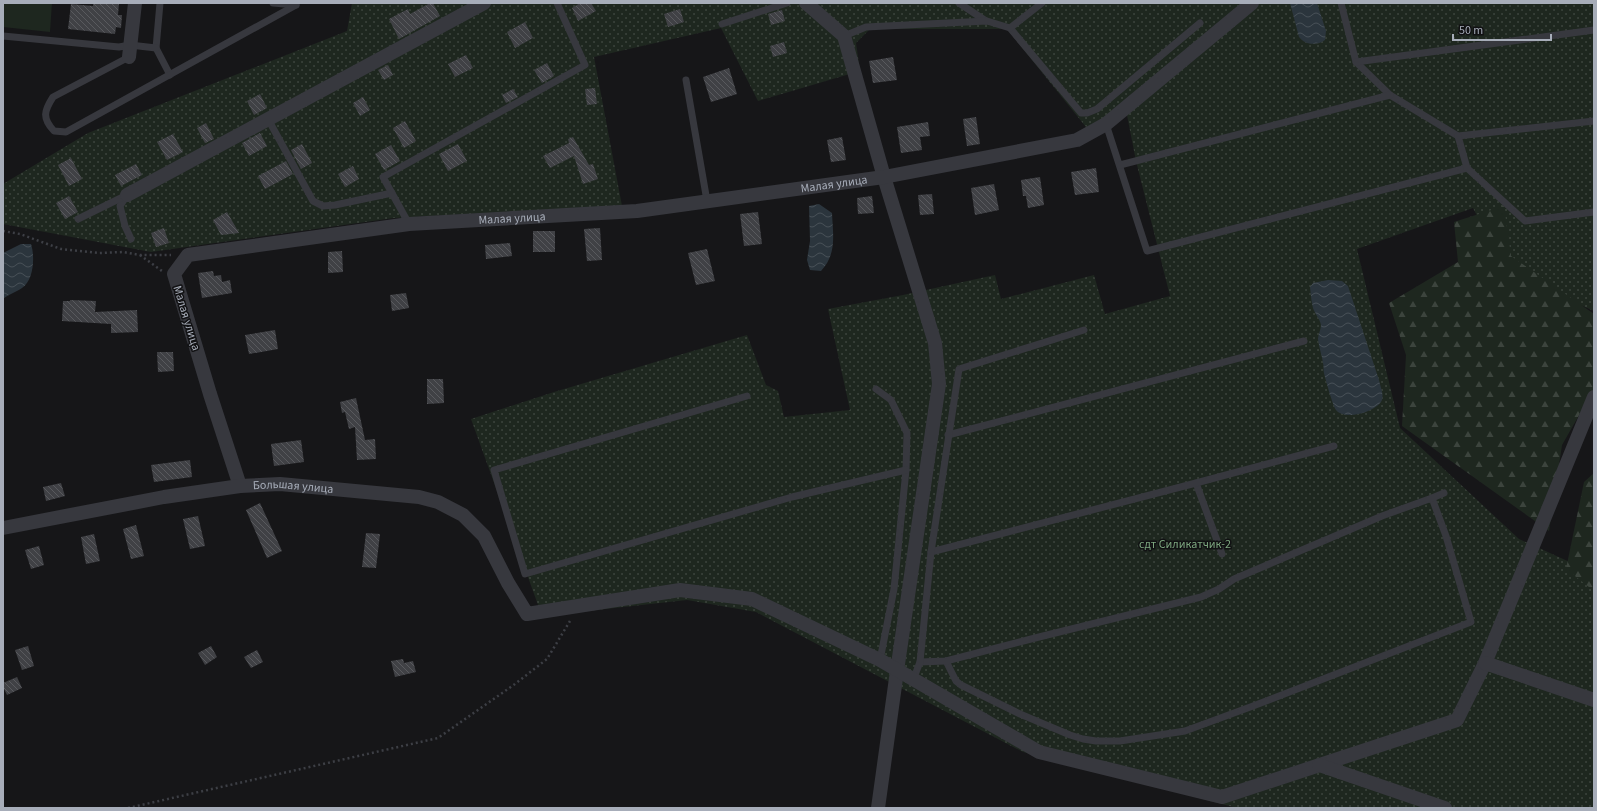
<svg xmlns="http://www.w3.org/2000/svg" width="1597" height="811" font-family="'Source Sans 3',sans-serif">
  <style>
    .grass { fill: url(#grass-dots) }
    .forest { fill: url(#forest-firs) }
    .park { fill: #1e271f }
    .water { fill: url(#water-waves) }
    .building { fill: url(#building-back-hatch) }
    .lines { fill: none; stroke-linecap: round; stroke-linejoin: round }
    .path { stroke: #3d3f45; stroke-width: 2.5; stroke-dasharray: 2 3; stroke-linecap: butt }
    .lane { stroke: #37383e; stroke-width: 7 }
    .street { stroke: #37383e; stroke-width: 14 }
    .labels { text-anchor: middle; stroke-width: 3; stroke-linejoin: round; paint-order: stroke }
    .street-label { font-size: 12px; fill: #a7adb9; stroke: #111113 }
    .park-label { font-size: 12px; fill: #7da67f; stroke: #111113 }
  </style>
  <defs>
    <pattern id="grass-dots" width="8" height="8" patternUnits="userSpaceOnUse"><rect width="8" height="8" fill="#1e271f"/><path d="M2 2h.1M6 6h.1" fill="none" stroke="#3c443d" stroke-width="1.8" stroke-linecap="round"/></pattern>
    <pattern id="forest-firs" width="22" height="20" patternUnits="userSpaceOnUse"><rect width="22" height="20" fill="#1e271f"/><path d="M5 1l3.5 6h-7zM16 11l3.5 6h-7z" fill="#3c443d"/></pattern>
    <pattern id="water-waves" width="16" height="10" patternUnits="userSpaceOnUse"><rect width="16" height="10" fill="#2b353d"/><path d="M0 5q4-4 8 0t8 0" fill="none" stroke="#475057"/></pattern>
    <pattern id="building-back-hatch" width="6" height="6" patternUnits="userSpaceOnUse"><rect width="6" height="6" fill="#404145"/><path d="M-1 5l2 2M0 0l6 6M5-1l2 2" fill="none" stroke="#595a5e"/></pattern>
  </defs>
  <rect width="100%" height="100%" fill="#161618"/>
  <path class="grass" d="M 352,3 L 1594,3 L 1594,311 L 1506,272 L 1473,208 L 1357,249 L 1400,428 L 1519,539 L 1594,573 L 1594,808 L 1237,808 L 1023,752 L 756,612 L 687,600 L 542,616 L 471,419 L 554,392 L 747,335 L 766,385 L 778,391 L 784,417 L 850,410 L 828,309 L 903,295 L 995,275 L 1001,299 L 1094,275 L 1105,314 L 1170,296 L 1136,161 L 1126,110 L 1086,127 L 1007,29 L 870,29 L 856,43 L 860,71 L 758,101 L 721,28 L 594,57 L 622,206 L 394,218 L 151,252 L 3,224 L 3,184 L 88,133 L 347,31 Z"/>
  <g class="forest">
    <path d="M 1504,206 L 1511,256 L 1594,314 L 1594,389 L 1562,445 L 1549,531 L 1402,426 L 1406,355 L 1389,303 L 1458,262 L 1454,222 Z"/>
    <path d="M 1594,473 L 1594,591 L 1566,569 L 1584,482 Z"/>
  </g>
  <path class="park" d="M 3,3 L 52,3 L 50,32 L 3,27 Z"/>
  <g class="water">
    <path d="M 1290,3 L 1317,3 L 1326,31 L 1325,40 C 1317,46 1305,45 1299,37 Z"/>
    <path d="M 819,204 L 832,213 C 833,235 837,254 821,271 L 810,270 L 807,260 L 810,241 L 809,206 Z"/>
    <path d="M 21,244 L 31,244 C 35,256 34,280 22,288 C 16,292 9,294 3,299 L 3,253 Z"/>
    <path d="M 1328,280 L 1342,281 L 1348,286 L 1379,380 C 1380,386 1384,394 1382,400 C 1377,412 1344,421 1336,410 C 1333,406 1325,378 1324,373 C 1323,370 1324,366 1323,363 C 1322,355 1319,348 1318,339 C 1318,334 1321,330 1321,325 C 1320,319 1315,314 1313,308 C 1311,301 1311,294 1310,287 L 1313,283 Z"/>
  </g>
  <g class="building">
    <path d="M 93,3 L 119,3 L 118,15 L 122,15 L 121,28 L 116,27 L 115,34 L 68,29 L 71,4 L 93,6 Z"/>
    <path d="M 430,3 L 433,3 L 440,16 L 399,39 L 389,19 L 408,9 L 410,14 Z"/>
    <path d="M 580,3 L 591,3 L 596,11 L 578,21 L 572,8 Z"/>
    <path d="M 680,9 L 684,22 L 668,27 L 664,14 Z"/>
    <path d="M 782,10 L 785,21 L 771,25 L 768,14 Z"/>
    <path d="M 525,22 L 533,38 L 515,48 L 507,32 Z"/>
    <path d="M 784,42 L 787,53 L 773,57 L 770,46 Z"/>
    <path d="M 466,55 L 473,68 L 455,77 L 448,64 Z"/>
    <path d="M 893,57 L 897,80 L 873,83 L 869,61 Z"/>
    <path d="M 547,63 L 554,76 L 542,83 L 534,70 Z"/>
    <path d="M 388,65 L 393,75 L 384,80 L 378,70 Z"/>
    <path d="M 729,68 L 737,94 L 711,102 L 703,77 Z"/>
    <path d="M 595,88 L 597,104 L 587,105 L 585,89 Z"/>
    <path d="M 513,89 L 518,97 L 506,103 L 502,95 Z"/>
    <path d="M 260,94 L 267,108 L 254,115 L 247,101 Z"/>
    <path d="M 363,97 L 370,110 L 360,116 L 353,103 Z"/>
    <path d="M 976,117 L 980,144 L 967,146 L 963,119 Z"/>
    <path d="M 405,121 L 416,141 L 404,148 L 393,128 Z"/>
    <path d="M 928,122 L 930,136 L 920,137 L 922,150 L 901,153 L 897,127 Z"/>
    <path d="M 206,123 L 214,139 L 205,143 L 197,128 Z"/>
    <path d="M 260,133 L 267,146 L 249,156 L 242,143 Z"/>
    <path d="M 173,134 L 183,152 L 167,160 L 157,142 Z"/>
    <path d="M 573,137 L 589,165 L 593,164 L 598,179 L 583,184 L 574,156 L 550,168 L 543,156 L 569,143 L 568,139 Z"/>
    <path d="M 842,137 L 846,160 L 831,162 L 827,140 Z"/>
    <path d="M 302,144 L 312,163 L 301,169 L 291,150 Z"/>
    <path d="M 458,144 L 467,161 L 448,171 L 439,154 Z"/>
    <path d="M 391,145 L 400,161 L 384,170 L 375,154 Z"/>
    <path d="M 71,158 L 82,179 L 69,186 L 58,165 Z"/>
    <path d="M 286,161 L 293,174 L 265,189 L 258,176 Z"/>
    <path d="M 136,164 L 142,175 L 121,186 L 115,175 Z"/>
    <path d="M 353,166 L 359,179 L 345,187 L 338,174 Z"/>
    <path d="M 1096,168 L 1099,192 L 1075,195 L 1071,172 Z"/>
    <path d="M 1040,177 L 1044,205 L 1028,208 L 1026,196 L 1023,196 L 1021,180 Z"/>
    <path d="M 994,184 L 999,210 L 975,215 L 971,188 Z"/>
    <path d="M 932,194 L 934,214 L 920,215 L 918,195 Z"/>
    <path d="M 69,196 L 78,212 L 65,219 L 56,203 Z"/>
    <path d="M 872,196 L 874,213 L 858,214 L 857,198 Z"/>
    <path d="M 227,212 L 239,233 L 221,235 L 213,220 Z"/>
    <path d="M 758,212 L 762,244 L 744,246 L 740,214 Z"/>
    <path d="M 164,228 L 169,243 L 156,247 L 151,233 Z"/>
    <path d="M 600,228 L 602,260 L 587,261 L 584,229 Z"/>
    <rect x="533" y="231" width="22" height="21"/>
    <path d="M 510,243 L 512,256 L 486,259 L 485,245 Z"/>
    <path d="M 707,249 L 715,281 L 696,285 L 688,253 Z"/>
    <path d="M 342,251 L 343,272 L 328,273 L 328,252 Z"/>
    <path d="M 213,271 L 214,276 L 221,275 L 222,282 L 230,280 L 232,293 L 202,298 L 198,273 Z"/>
    <path d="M 406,293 L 409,308 L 392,311 L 390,295 Z"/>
    <path d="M 70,300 L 96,301 L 95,312 L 137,310 L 138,332 L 111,333 L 111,324 L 62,321 L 63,301 L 70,301 Z"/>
    <path d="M 275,330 L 278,349 L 249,354 L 245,335 Z"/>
    <path d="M 157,352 L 173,352 L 174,371 L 158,372 Z"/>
    <path d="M 427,379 L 443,379 L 444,403 L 427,404 Z"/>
    <path d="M 356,398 L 365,440 L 375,439 L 376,459 L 357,460 L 355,427 L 349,429 L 345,412 L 342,413 L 340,402 Z"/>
    <path d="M 301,440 L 304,462 L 274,466 L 271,444 Z"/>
    <path d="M 190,460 L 192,477 L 154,482 L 151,465 Z"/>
    <path d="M 61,483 L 65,496 L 46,501 L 43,487 Z"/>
    <path d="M 260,503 L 282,551 L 267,558 L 246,510 Z"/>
    <path d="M 198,516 L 205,546 L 190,549 L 183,519 Z"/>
    <path d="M 136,525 L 144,556 L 131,559 L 123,529 Z"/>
    <path d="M 366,533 L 380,534 L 376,568 L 362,567 Z"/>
    <path d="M 94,534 L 100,561 L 86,564 L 81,537 Z"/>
    <path d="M 39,546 L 44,565 L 31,569 L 25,550 Z"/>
    <path d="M 28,646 L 34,666 L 22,670 L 15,650 Z"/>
    <path d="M 211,646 L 217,657 L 205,665 L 198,653 Z"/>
    <path d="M 257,650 L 263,662 L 251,668 L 244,657 Z"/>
    <path d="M 403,659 L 404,663 L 413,661 L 416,672 L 395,677 L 391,661 Z"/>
    <path d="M 17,677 L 22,688 L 7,695 L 3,687 L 3,683 Z"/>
  </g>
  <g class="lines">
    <g class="path">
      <path d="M 3,231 L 20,234 L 61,249 L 99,253 L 123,252 L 140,255 L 171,255"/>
      <path d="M 140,255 L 162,271"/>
      <path d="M 128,808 L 438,738 L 515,684 L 547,659 L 570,621"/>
    </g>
    <g class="lane">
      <path d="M 160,3 L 156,48 L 170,75"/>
      <path d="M 273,3 L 296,5"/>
      <path d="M 959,3 L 986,21"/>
      <path d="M 1341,3 L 1356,62 L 1390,95 L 1458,136 L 1594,121"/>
      <path d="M 722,24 L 787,3"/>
      <path d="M 1010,28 L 1081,113 L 1087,113 L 1097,109 L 1200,23"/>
      <path d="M 3,36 L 119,47 L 130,45 L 156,48"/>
      <path d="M 844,36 L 866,27 L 987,21 L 1010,28 L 1042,3"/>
      <path d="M 129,57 L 53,97 C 44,111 42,118 54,131 L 66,132 L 296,5"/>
      <path d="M 1356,62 L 1594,30"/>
      <path d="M 686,80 L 707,201"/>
      <path d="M 268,119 L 313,201 L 323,206 L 335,205 L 392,193"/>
      <path d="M 1106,124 L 1147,251 L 1467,168"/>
      <path d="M 1458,136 L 1467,168 L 1525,221 L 1594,212"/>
      <path d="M 1120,165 L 1390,95"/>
      <path d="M 127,195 L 120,206 L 125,226 L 131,239"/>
      <path d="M 78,219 L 127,195"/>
      <path d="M 409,224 L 383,177 L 585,65 L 557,3"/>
      <path d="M 876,389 L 891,400 L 907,433 L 906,470 L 894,589 L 880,660"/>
      <path d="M 747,396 L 494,470 L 525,574 L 792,497 L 906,470"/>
      <path d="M 948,435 L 1304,341"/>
      <path d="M 1196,483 L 1222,554"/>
      <path d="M 931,552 L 1196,483 L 1334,446"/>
      <path d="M 946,661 L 956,681 L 961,685 L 1020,714 L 1070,735 L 1083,739 L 1096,741 L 1120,741 L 1185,731 L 1253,706 L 1471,622 L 1446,536 L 1432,498"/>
      <path d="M 920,662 L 946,661 L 1039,637 L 1201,597 L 1219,589 L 1234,579 L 1382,516 L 1432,498 L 1444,493"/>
      <path d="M 913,680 L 920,662 L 931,552 L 959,369 L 1084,330"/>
    </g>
    <g class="street">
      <path d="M 806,3 L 844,36 L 884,177 L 935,343 L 939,384 L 897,671 L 878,808"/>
      <path d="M 129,57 L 135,3"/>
      <path d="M 127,195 L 484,3"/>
      <path id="s1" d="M 240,486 L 210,394 L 174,274 L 188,255 L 409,224 L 637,211 L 884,177 L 1077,140 L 1106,124 L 1252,3"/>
      <path id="s2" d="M 3,528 L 164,497 L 240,486 L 280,484 L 419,497 L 438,502 L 463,515 L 484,536 L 508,583 L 527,614 L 680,590 L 752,599 L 880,660 L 1039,752 L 1222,797 L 1457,720 L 1485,663 L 1594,397"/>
      <path d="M 1485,663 L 1594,700"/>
      <path d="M 1319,765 L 1445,808"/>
    </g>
  </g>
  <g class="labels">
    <g class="street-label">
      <text dy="4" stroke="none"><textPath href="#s1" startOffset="896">Малая улица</textPath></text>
      <text dy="4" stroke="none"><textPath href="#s1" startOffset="572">Малая улица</textPath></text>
      <text transform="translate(187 318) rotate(73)" y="4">Малая улица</text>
      <text dy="4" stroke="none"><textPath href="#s2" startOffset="294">Большая улица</textPath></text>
    </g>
    <g class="park-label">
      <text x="1185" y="548">сдт Силикатчик-2</text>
    </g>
  </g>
  <rect width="1597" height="811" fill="none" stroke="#a7adb9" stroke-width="8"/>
  <path d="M1453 34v6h98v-6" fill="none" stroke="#a7adb9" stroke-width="2"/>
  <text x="1459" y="34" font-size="12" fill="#a7adb9" stroke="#111113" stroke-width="3" paint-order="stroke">50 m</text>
</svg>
